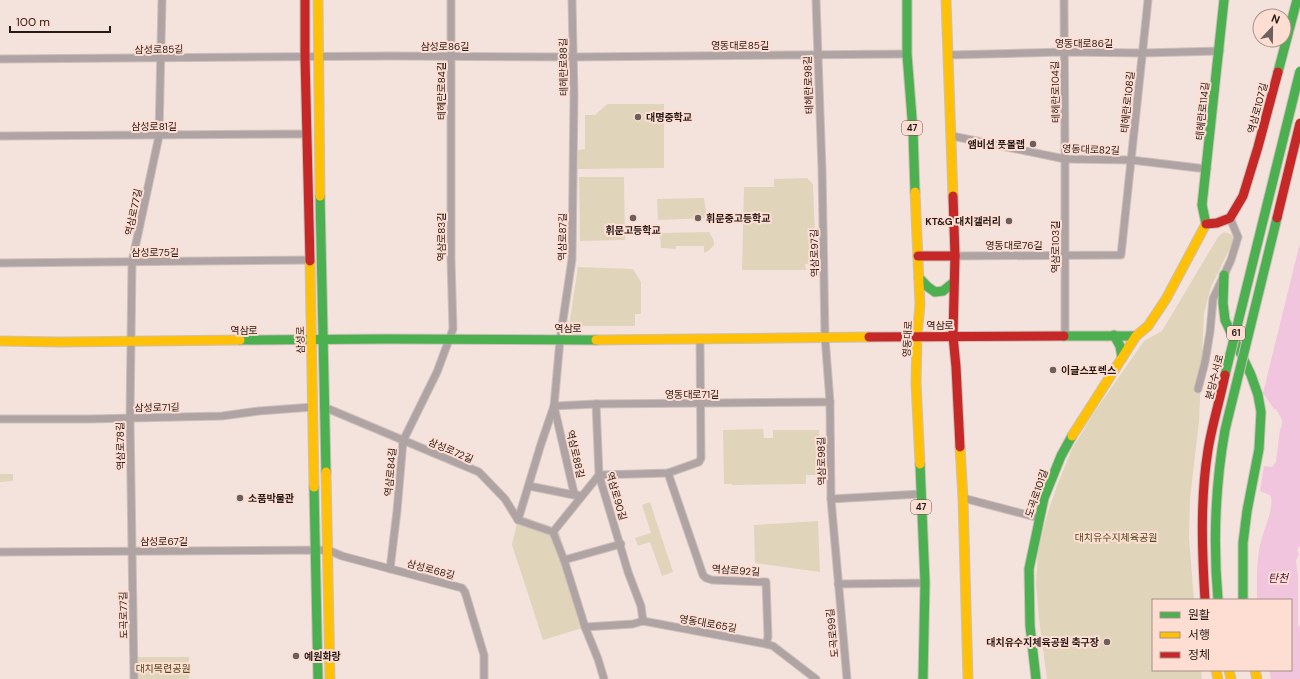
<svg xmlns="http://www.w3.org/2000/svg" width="1300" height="679" font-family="'DM Sans','Noto Sans KR',sans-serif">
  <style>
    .green { fill: #e0d5bb }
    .water { fill: #f0c5dd }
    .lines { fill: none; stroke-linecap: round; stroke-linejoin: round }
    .street-casing { stroke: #cdc0bb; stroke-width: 9 }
    .fast-casing { stroke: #cdc0bb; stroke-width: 11 }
    .slow-casing { stroke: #cdc0bb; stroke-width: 11 }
    .jam-casing { stroke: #cdc0bb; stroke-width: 11 }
    .street { stroke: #afa3a4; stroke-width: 7 }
    .fast { stroke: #4caf50; stroke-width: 9 }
    .slow { stroke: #ffc107; stroke-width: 9 }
    .jam { stroke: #c62828; stroke-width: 9 }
    .fast-bridge-casing { stroke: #cdc0bb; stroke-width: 11; stroke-linecap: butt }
    .jam-bridge-casing { stroke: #cdc0bb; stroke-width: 11; stroke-linecap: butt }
    .fast-bridge { stroke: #4caf50; stroke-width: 9 }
    .jam-bridge { stroke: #c62828; stroke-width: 9 }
    .poi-dot { fill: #6d605c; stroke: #feded3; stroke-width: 1.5 }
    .labels { text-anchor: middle; stroke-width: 4; stroke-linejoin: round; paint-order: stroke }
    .shield { fill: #feded3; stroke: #66554f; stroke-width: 1 }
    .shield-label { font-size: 9px; font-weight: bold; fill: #251a16 }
    .street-label { font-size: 10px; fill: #251a16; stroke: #feded3 }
    .poi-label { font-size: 10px; font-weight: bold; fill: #251a16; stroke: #feded3; text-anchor: start }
    .park-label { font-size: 10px; fill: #514a1c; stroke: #feded3 }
    .water-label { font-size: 11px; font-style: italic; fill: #4c0e3f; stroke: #feded3 }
  </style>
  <rect width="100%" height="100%" fill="#f4e3dd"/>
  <g class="green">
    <path d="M 607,104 L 664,104 L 664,168 L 578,169 L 578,150 L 585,149 L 585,115 L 595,115 Z"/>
    <path d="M 579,177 L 624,177 L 625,240 L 580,241 Z"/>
    <path d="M 807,178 L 813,184 L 816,263 L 805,264 L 806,270 L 742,270 L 744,187 L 774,187 L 774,179 Z"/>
    <path d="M 704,198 L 707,218 L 658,220 L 657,199 Z"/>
    <path d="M 709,232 L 714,241 L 714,245 L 708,251 L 704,253 L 704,246 L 676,246 L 676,249 L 661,248 L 660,233 Z"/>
    <path d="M 1224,232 L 1233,235 L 1234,240 L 1211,287 L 1204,313 L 1199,421 L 1190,499 L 1189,538 L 1194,600 L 1153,600 L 1153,670 L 1201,670 L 1202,679 L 1047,679 L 1039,619 L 1036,584 L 1038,550 L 1048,512 L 1057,486 L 1072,449 L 1093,414 L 1144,341 L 1162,331 L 1218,237 Z"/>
    <path d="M 578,267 L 633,269 L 641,282 L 641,314 L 635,314 L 635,326 L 569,326 Z"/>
    <path d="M 763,429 L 764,438 L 773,438 L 773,430 L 819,430 L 819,448 L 816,448 L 816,475 L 806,475 L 806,484 L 732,485 L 732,484 L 724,484 L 723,430 Z"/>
    <path d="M 0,474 L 13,474 L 13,481 L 0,482 Z"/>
    <path d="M 650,502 L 673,572 L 662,576 L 650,542 L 638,546 L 635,538 L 651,533 L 642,505 Z"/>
    <path d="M 519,515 L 558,529 L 589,626 L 543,640 L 512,545 Z"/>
    <path d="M 818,521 L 820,572 L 755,563 L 754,525 Z"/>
    <path d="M 835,625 L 837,641 L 828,641 L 827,626 Z"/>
    <rect x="137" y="657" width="52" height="22"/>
  </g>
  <path class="water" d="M 1300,243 L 1300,545 L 1297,550 L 1299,554 L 1296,561 L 1298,575 L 1298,627 L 1300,625 L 1300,679 L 1271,679 L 1269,670 L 1291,670 L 1291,600 L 1257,600 C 1257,578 1256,555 1263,534 C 1266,526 1275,502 1270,495 L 1260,491 L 1264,466 L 1272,467 L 1276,462 L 1280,429 C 1285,422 1280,416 1276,409 L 1274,409 L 1263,393 Z"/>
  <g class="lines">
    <g class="street-casing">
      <g id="street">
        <path d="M 816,0 L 822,169 L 825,337 L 830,402 L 831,499 L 847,679"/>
        <path d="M 1064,0 L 1065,159 L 1065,335"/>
        <path d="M 949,55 L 1064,52 L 1143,53 L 1220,51"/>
        <path d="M 0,59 L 390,56 L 572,57 L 907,54"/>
        <path d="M 0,136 L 307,134"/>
        <path d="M 952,136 L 1065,159 L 1131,160 L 1207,169"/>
        <path d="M 955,256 L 1121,255 L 1148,0"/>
        <path d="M 0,263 L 310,260"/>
        <path d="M 1198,389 L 1205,362 L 1210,332 L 1213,299 L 1231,260 L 1238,237 L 1230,218"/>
        <path d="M 596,404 L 599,475 L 628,572 L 641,606 L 643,621"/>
        <path d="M 324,407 L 479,472 L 505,499 L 518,520 L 553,532 L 564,560 L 585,627 L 598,659 L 604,679"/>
        <path d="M 0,419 L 90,419 L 222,416 L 259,411 L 313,407"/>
        <path d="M 668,473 L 703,575 L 706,578 L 712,580 L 766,582 L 768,637 L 766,644"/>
        <path d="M 529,486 L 579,496"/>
        <path d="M 581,497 L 574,493 L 554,406 L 596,404 L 830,402"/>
        <path d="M 963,498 L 1039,518"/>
        <path d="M 831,499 L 920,494"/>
        <path d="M 518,520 L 541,444 L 554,406 L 560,340 L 572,259 L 574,95 L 572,0"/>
        <path d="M 553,532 L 599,475 L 668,473 L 699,462 L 701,458 L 700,339"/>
        <path d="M 0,552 L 328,550 L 342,556 L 462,588 L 465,592 L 484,655 L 484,679"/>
        <path d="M 564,560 L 621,544"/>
        <path d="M 390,569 L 397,511 L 403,441 L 437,372 L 453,329 L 451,260 L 451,0"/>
        <path d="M 838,584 L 925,583"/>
        <path d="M 585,627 L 633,624 L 643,621 L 766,644 L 773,646 L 816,679"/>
        <path d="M 134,679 L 130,418 L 132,262 L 159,136 L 162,0"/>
      </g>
    </g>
    <g class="fast-casing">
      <g id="fast">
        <path d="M 907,0 L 907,54 L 913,131 L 915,192"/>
        <path d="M 1278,72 L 1297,0"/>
        <path d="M 320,196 L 326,472"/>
        <path d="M 1206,224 L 1202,205 L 1224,0"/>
        <path d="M 1224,275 L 1223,303 L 1225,320 L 1251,375 L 1258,395 L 1261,412 L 1259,449 L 1247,511 L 1243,543 L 1243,600"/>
        <path d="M 919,278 L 928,287 L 935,292 L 943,291 L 954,282"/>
        <path d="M 1114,335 L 1120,346 L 1122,358"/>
        <path d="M 1064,336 L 1136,336"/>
        <path d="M 240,340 L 385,339 L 596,340"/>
        <path d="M 920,464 L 925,583 L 923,679"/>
        <path d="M 314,487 L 318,679"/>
        <path d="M 1036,679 L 1030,626 L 1029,569 L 1044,498 L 1061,456 L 1072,436"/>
      </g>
    </g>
    <g class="slow-casing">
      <g id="slow">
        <path d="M 318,0 L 320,196"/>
        <path d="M 946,0 L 953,196"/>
        <path d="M 915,192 L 920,305 L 917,336 L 916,383 L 920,464"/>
        <path d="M 310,261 L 314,487"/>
        <path d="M 596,340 L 869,337"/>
        <path d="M 0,341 L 60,342 L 240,340"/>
        <path d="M 1072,436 L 1136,336 L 1148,326 L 1166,299 L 1206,224"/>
        <path d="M 960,447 L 963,498 L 968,679"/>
        <path d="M 326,472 L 330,679"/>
        <path d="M 1216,670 L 1218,679"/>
        <path d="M 1229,670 L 1231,679"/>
        <path d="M 1255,670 L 1257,679"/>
      </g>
    </g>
    <g class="jam-casing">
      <g id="jam">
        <path d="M 305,0 L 305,57 L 310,261"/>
        <path d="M 953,196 L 955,256 L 953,336 L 956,367 L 960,447"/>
        <path d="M 1206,224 L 1217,223 L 1230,218 L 1243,196 L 1258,147 L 1278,72"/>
        <path d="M 918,256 L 955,256"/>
        <path d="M 869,337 L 1064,336"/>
      </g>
    </g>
    <use href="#street" class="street"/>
    <use href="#fast" class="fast"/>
    <use href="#slow" class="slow"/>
    <use href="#jam" class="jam"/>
    <g class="fast-bridge-casing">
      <g id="fast-bridge">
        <path d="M 1225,375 L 1300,71"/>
        <path d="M 1218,600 C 1213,543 1215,487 1225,430 L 1277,218"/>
      </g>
    </g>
    <g class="jam-bridge-casing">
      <g id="jam-bridge">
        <path d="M 1277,218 L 1300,123"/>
        <path d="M 1205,600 C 1202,550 1200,500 1208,450 C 1212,425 1220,400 1225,375"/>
      </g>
    </g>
    <use href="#fast-bridge" class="fast-bridge"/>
    <use href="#jam-bridge" class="jam-bridge"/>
  </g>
  <g class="poi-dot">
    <circle cx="638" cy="117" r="4"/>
    <circle cx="1033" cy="144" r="4"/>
    <circle cx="633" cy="218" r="4"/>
    <circle cx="698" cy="218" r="4"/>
    <circle cx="1009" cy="221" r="4"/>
    <circle cx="1053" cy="370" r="4"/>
    <circle cx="240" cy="498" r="4"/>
    <circle cx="1107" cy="642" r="4"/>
    <circle cx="296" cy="656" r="4"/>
  </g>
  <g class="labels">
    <g class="shield">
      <rect x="902" y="121" width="20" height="14" rx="3"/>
      <rect x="1227" y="326" width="18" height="14" rx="3"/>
      <rect x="911" y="500" width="20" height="14" rx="3"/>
    </g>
    <g class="shield-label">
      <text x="912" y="131">47</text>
      <text x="1236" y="336">61</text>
      <text x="921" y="510">47</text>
    </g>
    <g class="street-label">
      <text x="1084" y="47">영동대로86길</text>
      <text x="740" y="49">영동대로85길</text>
      <text x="445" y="50">삼성로86길</text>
      <text transform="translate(159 49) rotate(-1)" y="4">삼성로85길</text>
      <text transform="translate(563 67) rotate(-91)" y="4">테헤란로88길</text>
      <text transform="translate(808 85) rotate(-92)" y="4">테헤란로98길</text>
      <text transform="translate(441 91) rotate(-90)" y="4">테헤란로84길</text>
      <text transform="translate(1055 92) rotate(-91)" y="4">테헤란로104길</text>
      <text transform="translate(1127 102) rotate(-84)" y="4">테헤란로108길</text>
      <text transform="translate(1257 108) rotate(-75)" y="4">역삼로107길</text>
      <text transform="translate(1202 111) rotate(-84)" y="4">테헤란로114길</text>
      <text x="154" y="130">삼성로81길</text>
      <text transform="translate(1091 149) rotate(2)" y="4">영동대로82길</text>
      <text transform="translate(133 212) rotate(-78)" y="4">역삼로77길</text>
      <text transform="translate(441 237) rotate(-90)" y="4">역삼로83길</text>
      <text transform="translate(562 237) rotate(-89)" y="4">역삼로87길</text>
      <text x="1014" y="249">영동대로76길</text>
      <text transform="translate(1055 247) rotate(-90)" y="4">역삼로103길</text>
      <text x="155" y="256">삼성로75길</text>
      <text transform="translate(814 253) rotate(-91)" y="4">역삼로97길</text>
      <text x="940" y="329">역삼로</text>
      <text x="568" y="332">역삼로</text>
      <text x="244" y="334">역삼로</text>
      <text transform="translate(907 339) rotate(-87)" y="4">영동대로</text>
      <text transform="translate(300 340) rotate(-91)" y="4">삼성로</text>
      <text transform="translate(1214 377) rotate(-76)" y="4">분당수서로</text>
      <text x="692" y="398">영동대로71길</text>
      <text transform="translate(157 407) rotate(-1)" y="4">삼성로71길</text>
      <text transform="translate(120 446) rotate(-91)" y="4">역삼로78길</text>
      <text transform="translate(451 450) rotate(23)" y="4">삼성로72길</text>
      <text transform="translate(576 454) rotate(77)" y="4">역삼로88길</text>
      <text transform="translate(821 461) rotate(-91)" y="4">역삼로98길</text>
      <text transform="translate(390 472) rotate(-85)" y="4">역삼로84길</text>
      <text transform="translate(1036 493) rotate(-71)" y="4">도곡로101길</text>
      <text transform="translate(617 496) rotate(74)" y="4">역삼로90길</text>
      <text x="164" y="545">삼성로67길</text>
      <text transform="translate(431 569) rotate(15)" y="4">삼성로68길</text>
      <text transform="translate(736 570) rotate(4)" y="4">역삼로92길</text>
      <text transform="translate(123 615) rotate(-91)" y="4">도곡로77길</text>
      <text transform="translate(708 623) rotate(10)" y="4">영동대로65길</text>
      <text transform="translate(832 633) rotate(-96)" y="4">도곡로99길</text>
    </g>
    <g class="poi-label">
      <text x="646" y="121">대명중학교</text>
      <text x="1025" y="148" text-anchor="end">앰비션 풋볼랩</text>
      <text x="706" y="222">휘문중고등학교</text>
      <text x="1001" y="225" text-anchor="end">KT&amp;G 대치갤러리</text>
      <text x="633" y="234" text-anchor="middle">휘문고등학교</text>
      <text x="1061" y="374">이글스포렉스</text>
      <text x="248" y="502">소품박물관</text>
      <text x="1099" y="646" text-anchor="end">대치유수지체육공원 축구장</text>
      <text x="304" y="660">예원화랑</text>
    </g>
    <g class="park-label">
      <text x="1116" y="541">대치유수지체육공원</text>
      <text x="163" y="672">대치목련공원</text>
    </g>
    <g class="water-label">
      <text x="1278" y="582">탄천</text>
    </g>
  </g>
  <rect x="1152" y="599" width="140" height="72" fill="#feded3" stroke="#a79087"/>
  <rect x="1160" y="612" width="20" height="6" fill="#4caf50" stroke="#a79087"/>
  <text x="1188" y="619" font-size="12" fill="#251a16">원활</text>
  <rect x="1160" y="632" width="20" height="6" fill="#ffc107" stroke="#a79087"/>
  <text x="1188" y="639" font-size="12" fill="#251a16">서행</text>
  <rect x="1160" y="652" width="20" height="6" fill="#c62828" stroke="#a79087"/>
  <text x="1188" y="659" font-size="12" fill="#251a16">정체</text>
  <g transform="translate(1272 28) rotate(22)"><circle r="19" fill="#feded3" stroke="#a79087"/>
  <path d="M0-3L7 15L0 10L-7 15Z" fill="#6d605c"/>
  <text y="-6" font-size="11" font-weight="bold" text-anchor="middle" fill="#251a16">N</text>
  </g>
  <path d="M10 26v6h100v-6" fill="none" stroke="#251a16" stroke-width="2"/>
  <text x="16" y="26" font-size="12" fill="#251a16" stroke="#feded3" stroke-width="3" paint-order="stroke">100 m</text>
</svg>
